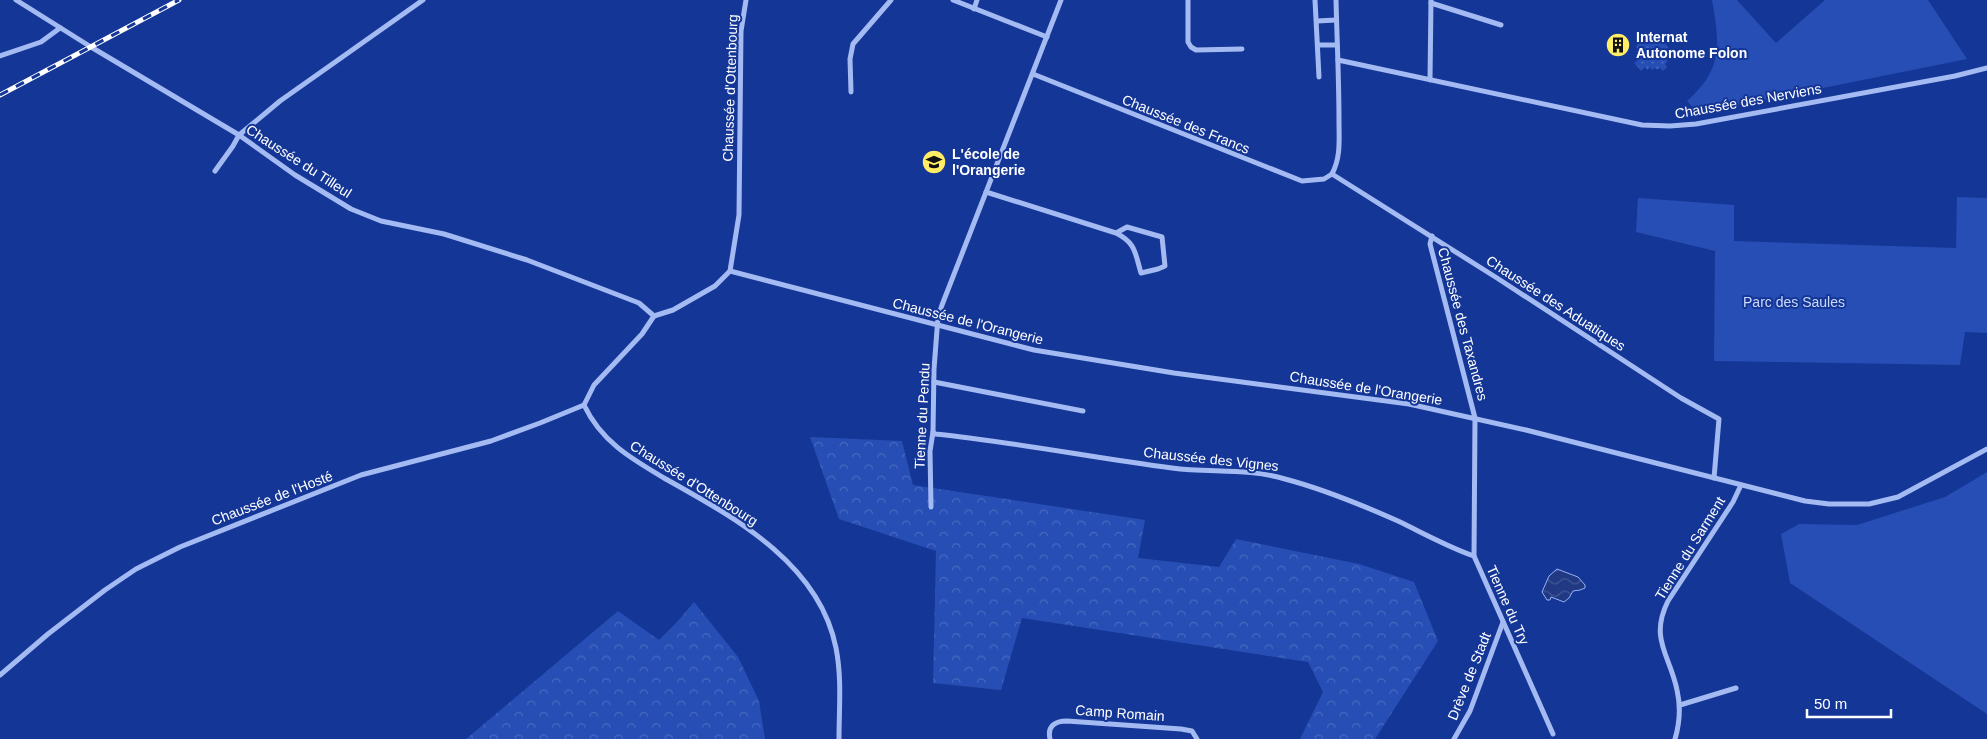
<svg xmlns="http://www.w3.org/2000/svg" width="1987" height="739" font-family="Helvetica,sans-serif">
  <style>
    .green { fill: #274eb5 }
    .forest { fill: url(#forest-crowns) }
    .garden { fill: url(#garden-dots) }
    .water { fill: url(#water-waves); stroke: #96b2f5 }
    .lines { fill: none; stroke-linecap: round; stroke-linejoin: round }
    .street { stroke: #a4baf2; stroke-width: 5 }
    .rail-casing { stroke: #fff; stroke-width: 5 }
    .rail { stroke: #143696; stroke-width: 3; stroke-dasharray: 9; stroke-linecap: butt }
    .labels { text-anchor: middle; stroke-width: 4; stroke-linejoin: round; paint-order: stroke }
    .poi-label { font-size: 14px; font-weight: bold; fill: #fff; stroke: #143696; text-anchor: start }
    .street-label { font-size: 14px; fill: #fff; stroke: #143696 }
    .park-label { font-size: 14px; fill: #ccd9fd; stroke: #143696 }
  </style>
  <defs>
    <pattern id="forest-crowns" width="20" height="18" patternUnits="userSpaceOnUse" patternTransform="scale(1.25)"><rect width="20" height="18" fill="#274eb5"/><path d="M2 6a3 3 0 1 1 6 0M12 15a3 3 0 1 1 6 0" fill="none" stroke="#4769c0"/></pattern>
    <pattern id="garden-dots" width="8" height="8" patternUnits="userSpaceOnUse" patternTransform="scale(1.25)"><rect width="8" height="8" fill="#274eb5"/><path d="M2 2h.1M6 6h.1" fill="none" stroke="#4769c0" stroke-width="1.8" stroke-linecap="round"/></pattern>
    <pattern id="water-waves" width="16" height="10" patternUnits="userSpaceOnUse" patternTransform="scale(1.25)"><rect width="16" height="10" fill="#203982"/><path d="M0 5q4-4 8 0t8 0" fill="none" stroke="#415795"/></pattern>
  </defs>
  <rect width="100%" height="100%" fill="#143696"/>
  <g class="green">
    <path d="M 1712,0 L 1737,0 L 1776,43 L 1825,0 L 1928,0 L 1967,59 L 1698,113 L 1687,101 C 1723,69 1720,45 1712,0 Z"/>
    <path d="M 1957,197 L 1987,198 L 1987,333 L 1965,332 L 1960,365 L 1714,361 L 1715,251 L 1636,232 L 1638,198 L 1734,205 L 1734,241 L 1956,248 Z"/>
    <path d="M 1987,472 L 1987,714 L 1790,583 L 1781,534 L 1799,524 L 1857,525 L 1945,497 Z"/>
  </g>
  <g class="forest">
    <path d="M 810,437 L 902,441 L 913,485 L 1145,520 L 1138,558 L 1219,567 L 1236,539 L 1359,564 L 1414,582 L 1438,641 L 1375,739 L 1300,739 L 1323,692 L 1308,662 L 1022,618 L 1001,690 L 933,683 L 936,551 L 839,519 Z"/>
    <path d="M 694,602 L 738,657 L 759,701 L 765,739 L 466,739 L 618,611 L 659,640 L 677,622 Z"/>
  </g>
  <path class="garden" d="M 1646,37 L 1651,43 L 1654,40 L 1656,43 L 1661,39 L 1668,47 L 1666,49 L 1668,51 L 1666,53 L 1668,56 L 1665,58 L 1668,61 L 1665,64 L 1667,67 L 1663,71 L 1660,68 L 1657,70 L 1655,68 L 1652,70 L 1650,67 L 1647,70 L 1645,67 L 1641,71 L 1634,63 L 1638,60 L 1635,57 L 1638,54 L 1636,52 L 1638,49 L 1636,46 Z"/>
  <path class="water" d="M 1557,569 L 1578,577 L 1585,585 L 1585,588 L 1580,590 L 1573,591 L 1569,598 L 1564,602 L 1551,597 L 1550,600 L 1547,600 L 1542,592 L 1549,576 Z"/>
  <g class="lines">
    <g class="street">
      <path d="M 16,0 L 91,47 L 239,135 L 295,175 L 351,209 L 381,221 L 444,234 L 527,260 L 639,303 L 654,316"/>
      <path d="M 746,0 L 741,31 L 739,215 L 730,271 L 715,286 L 673,310 L 654,316 L 642,334 L 594,385 L 584,405 C 601,441 630,458 664,478 C 733,517 819,562 836,648 C 842,678 839,709 839,739"/>
      <path d="M 953,0 L 1047,37"/>
      <path d="M 1188,0 L 1188,42 L 1191,47 L 1196,50 L 1242,49"/>
      <path d="M 1315,0 L 1319,77"/>
      <path d="M 1431,3 L 1501,25"/>
      <path d="M 974,9 L 977,0"/>
      <path d="M 1317,21 L 1336,20"/>
      <path d="M 1318,45 L 1337,45"/>
      <path d="M 0,56 L 41,42 L 60,28"/>
      <path d="M 1338,60 L 1642,125 L 1670,126 L 1696,124 L 1955,76 L 1987,68"/>
      <path d="M 1033,74 L 1302,181 L 1324,179 L 1332,174"/>
      <path d="M 1430,80 L 1431,0"/>
      <path d="M 851,92 L 850,59 L 853,44 L 891,0"/>
      <path d="M 215,171 L 233,146 L 239,135 L 250,126 L 280,101 L 423,0"/>
      <path d="M 1332,174 L 1497,278 L 1681,398 L 1719,419 L 1714,478"/>
      <path d="M 1332,174 C 1341,157 1339,140 1339,121 C 1339,81 1337,40 1336,0"/>
      <path d="M 986,192 L 1116,233 L 1127,227 L 1162,237 L 1165,266 L 1158,269 L 1141,273 C 1135,253 1136,243 1116,233"/>
      <path d="M 1432,236 L 1430,244 L 1475,418 L 1474,556 L 1553,734"/>
      <path d="M 730,271 L 1034,350 L 1174,373 L 1409,404 L 1526,430 L 1805,501 L 1829,504 L 1869,504 L 1898,497 L 1987,449"/>
      <path d="M 934,382 L 1083,411"/>
      <path d="M 933,432 L 935,434 C 1015,442 1093,458 1172,468 C 1209,473 1248,468 1285,479 C 1323,489 1362,505 1398,521 C 1423,533 1448,547 1474,556"/>
      <path d="M 931,507 L 930,451 L 933,432 L 934,369 L 938,317 L 942,305 L 1061,0"/>
      <path d="M 0,675 L 48,634 L 105,590 L 136,569 L 180,547 L 361,475 L 491,441 L 540,423 L 584,405"/>
      <path d="M 1680,705 L 1736,688"/>
      <path d="M 1050,739 C 1047,726 1055,721 1067,721 L 1181,729 L 1192,731 L 1197,739"/>
      <path d="M 1454,739 L 1470,711 L 1503,622"/>
      <path d="M 1675,739 C 1680,722 1681,707 1677,690 C 1670,655 1649,639 1668,601 L 1733,502 L 1741,485"/>
    </g>
    <g class="rail-casing">
      <path id="rail" d="M 0,95 L 179,0"/>
    </g>
    <use href="#rail" class="rail"/>
  </g>
  <defs>
    <g id="building-disc" transform="scale(1.25)"><circle r="9.5" fill="#ffed65" stroke="#143696"/><path d="M-4-6H4V6H1V3H-1V6H-4ZM-2.5-4.3h1.7v1.8h-1.7ZM.8-4.3h1.7v1.8H.8ZM-2.5-1h1.7V.8h-1.7ZM.8-1h1.7V.8H.8Z" fill="#111"/></g>
    <g id="school-disc" transform="scale(1.25)"><circle r="9.5" fill="#ffed65" stroke="#143696"/><path d="M0-5L7-2L0 1L-7-2ZM-4 1L0 2.5L4 1V4Q0 6-4 4Z" fill="#111"/></g>
  </defs>
  <g fill-rule="evenodd">
    <use href="#building-disc" x="1618" y="45"/>
    <use href="#school-disc" x="934" y="162"/>
  </g>
  <g class="labels">
    <g class="poi-label">
      <text x="1636" y="42">Internat<tspan x="1636" dy="16">Autonome Folon</tspan></text>
      <text x="952" y="159">L'école de<tspan x="952" dy="16">l'Orangerie</tspan></text>
    </g>
    <g class="street-label">
      <text transform="translate(730 88) rotate(-88)" y="5">Chaussée d'Ottenbourg</text>
      <text transform="translate(1748 101) rotate(-10)" y="5">Chaussée des Nerviens</text>
      <text transform="translate(1186 124) rotate(22)" y="5">Chaussée des Francs</text>
      <text transform="translate(299 161) rotate(33)" y="5">Chaussée du Tilleul</text>
      <text transform="translate(1556 303) rotate(33)" y="5">Chaussée des Aduatiques</text>
      <text transform="translate(968 321) rotate(14)" y="5">Chaussée de l'Orangerie</text>
      <text transform="translate(1463 324) rotate(75)" y="5">Chaussée des Taxandres</text>
      <text transform="translate(1366 388) rotate(9)" y="5">Chaussée de l'Orangerie</text>
      <text transform="translate(922 416) rotate(-87)" y="5">Tienne du Pendu</text>
      <text transform="translate(1211 459) rotate(6)" y="5">Chaussée des Vignes</text>
      <text transform="translate(694 483) rotate(32)" y="5">Chaussée d'Ottenbourg</text>
      <text transform="translate(272 498) rotate(-21)" y="5">Chaussée de l'Hosté</text>
      <text transform="translate(1690 548) rotate(-58)" y="5">Tienne du Sarment</text>
      <text transform="translate(1508 605) rotate(66)" y="5">Tienne du Try</text>
      <text transform="translate(1469 676) rotate(-68)" y="5">Drève de Stadt</text>
      <text transform="translate(1120 713) rotate(4)" y="5">Camp Romain</text>
    </g>
    <g class="park-label">
      <text x="1794" y="307">Parc des Saules</text>
    </g>
  </g>
  <path d="M1807 709v8h84v-8" fill="none" stroke="#ffffff" stroke-width="2.5"/>
  <text x="1814" y="709" font-size="15" fill="#ffffff" stroke="#143696" stroke-width="4" paint-order="stroke">50 m</text>
</svg>
